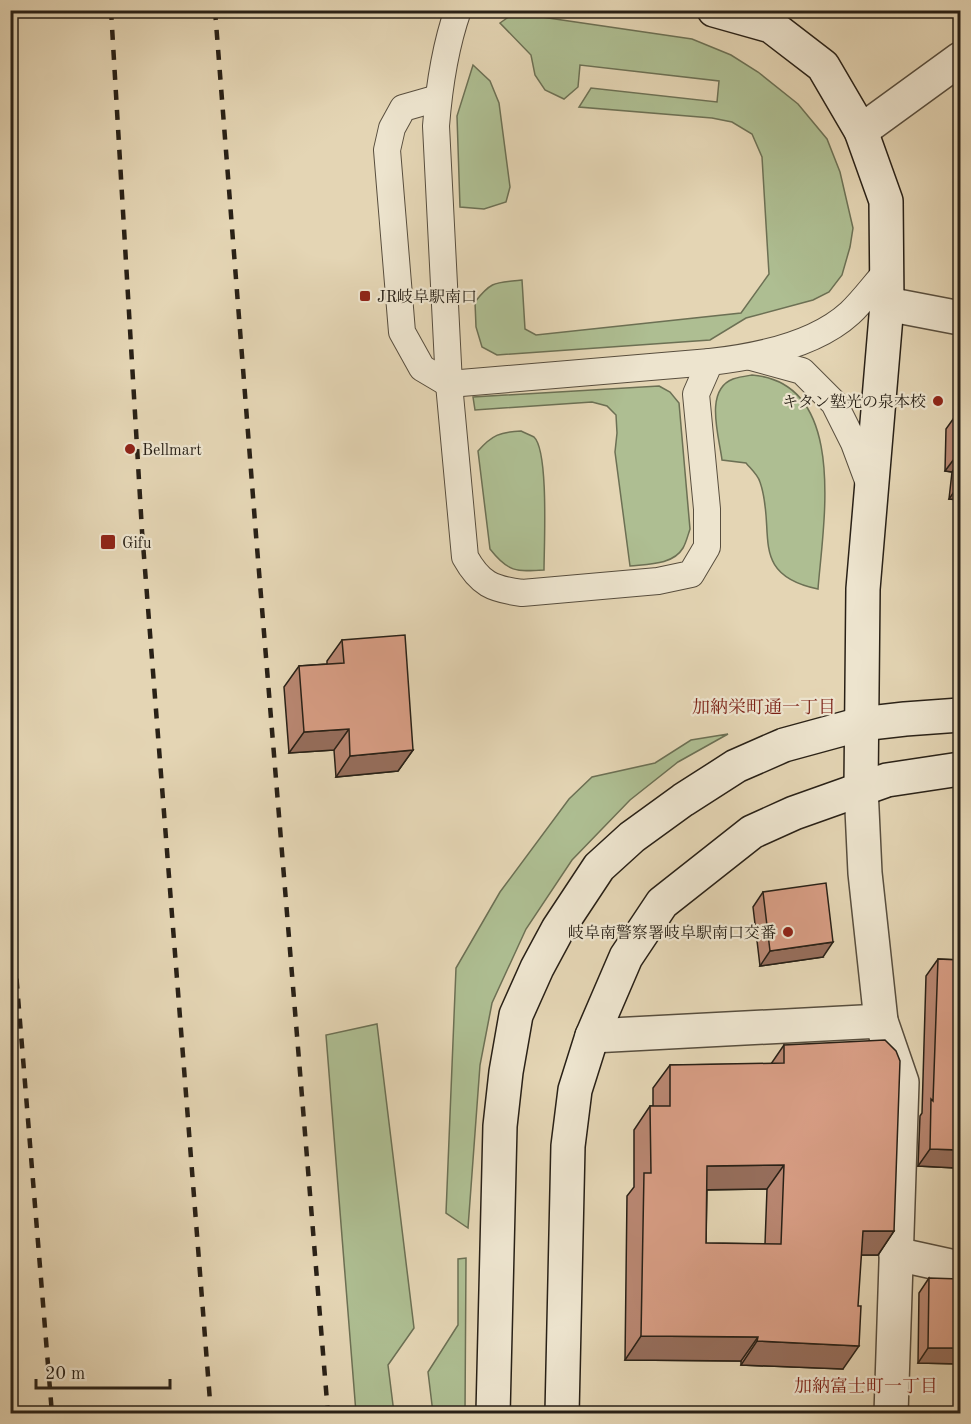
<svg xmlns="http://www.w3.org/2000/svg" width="971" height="1424" font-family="'Old Standard TT','Noto Serif JP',serif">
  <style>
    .green { fill: #aebe92; stroke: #6c7054; stroke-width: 1.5 }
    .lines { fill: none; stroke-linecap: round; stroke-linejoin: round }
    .lane-casing { stroke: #584e3e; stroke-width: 28 }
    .street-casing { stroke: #584e3e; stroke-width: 36 }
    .secondary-casing { stroke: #292117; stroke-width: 36 }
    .lane { stroke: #ede4ce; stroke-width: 26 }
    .street { stroke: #ede4ce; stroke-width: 33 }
    .secondary { stroke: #ede4ce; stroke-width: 33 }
    .rail { stroke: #292117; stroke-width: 4.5; stroke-dasharray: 10 10; stroke-linecap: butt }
    .wall { fill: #b98772; stroke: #292117; stroke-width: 1.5; fill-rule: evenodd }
    .shaded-wall { fill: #966e5c; stroke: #292117; stroke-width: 1.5 }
    .building { fill: #d79d84; stroke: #292117; stroke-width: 1.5; fill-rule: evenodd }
    .poi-dot { fill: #8f2418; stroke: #ede4ce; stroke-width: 2 }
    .labels { text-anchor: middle; stroke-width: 4.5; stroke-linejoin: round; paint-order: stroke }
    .poi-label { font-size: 16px; fill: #292117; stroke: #ede4ce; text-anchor: start }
    .neighbourhood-label { font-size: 18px; fill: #7a1f14; stroke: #ede4ce }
  </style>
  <rect width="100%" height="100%" fill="#e4d5b4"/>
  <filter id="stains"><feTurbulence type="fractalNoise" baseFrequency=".00333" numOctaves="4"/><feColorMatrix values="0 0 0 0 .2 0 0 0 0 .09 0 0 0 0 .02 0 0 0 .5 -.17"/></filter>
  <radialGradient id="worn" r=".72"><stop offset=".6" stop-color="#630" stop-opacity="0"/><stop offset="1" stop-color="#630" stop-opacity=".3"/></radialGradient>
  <g class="green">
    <path d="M 514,13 L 692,39 L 731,55 L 758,72 L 798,104 L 827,139 L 840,172 L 853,228 L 850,247 L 842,275 L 829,292 L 813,300 L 746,318 L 710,340 L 497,355 L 482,347 L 476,327 L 475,302 C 492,280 496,283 522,280 L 525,329 L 536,335 L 741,313 L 769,274 L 762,157 L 752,134 L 732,122 L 712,118 L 579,107 L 591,88 L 717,102 L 719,81 L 580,65 L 578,87 L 564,99 L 545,90 L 535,75 L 531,55 L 500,23 Z"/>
    <path d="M 473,65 L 490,81 L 499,103 L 510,187 L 506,202 L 484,209 L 460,207 L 457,116 Z"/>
    <path d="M 752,375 C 849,383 823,524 818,589 C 747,574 777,531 760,482 C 758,475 751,469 746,463 L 722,460 C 719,436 704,390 733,379 C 739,377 746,376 752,375 Z"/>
    <path d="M 659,386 L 670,392 L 679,403 L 690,529 C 688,535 686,543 683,548 C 673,565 648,564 630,566 L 615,452 L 617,433 L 616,415 L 607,406 L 592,402 L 475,410 L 473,397 Z"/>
    <path d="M 521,431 C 525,433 530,435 534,437 C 549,451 544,547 544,570 C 516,572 508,572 490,549 L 478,451 C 492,435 500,432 521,431 Z"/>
    <path d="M 728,734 L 678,762 L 630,800 L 572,860 L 526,929 L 492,1003 L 480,1065 L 468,1228 L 446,1213 L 456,968 L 500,892 L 569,799 L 592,777 L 655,763 L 691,740 Z"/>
    <path d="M 377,1024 L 414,1328 L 388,1365 L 394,1413 L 356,1413 L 326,1035 Z"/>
    <path d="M 466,1258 L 465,1413 L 433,1413 L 428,1372 L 458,1325 L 458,1259 Z"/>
  </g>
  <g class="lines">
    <g class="lane-casing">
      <g id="lane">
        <path d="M 458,10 C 445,47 439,88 436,126 L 449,384 L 465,557 C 480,584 492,589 522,593 L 658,581 L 691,574 L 707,547 L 707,509 L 696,394 L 710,362 C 755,357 815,345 850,313 C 863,301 875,284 887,271"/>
        <path d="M 438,98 L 403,108 L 392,128 L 387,150 L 402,332 L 422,368 L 449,384 L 710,362"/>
        <path d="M 751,357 L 802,371 L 834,403 L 854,443 L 870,486"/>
      </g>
    </g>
    <g class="street-casing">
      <g id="street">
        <path d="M 861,131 L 960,59"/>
        <path d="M 887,304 L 960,318"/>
        <path d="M 861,788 L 865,873 L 881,1021 L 902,1082 L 891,1414"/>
        <path d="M 592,1036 L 881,1021"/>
        <path d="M 896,1254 L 960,1268"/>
      </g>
    </g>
    <g class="secondary-casing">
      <g id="secondary">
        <path d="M 714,10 L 771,26 L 823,66 L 861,131 L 886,201 L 887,304 L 863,589 L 861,788"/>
        <path d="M 493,1414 L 500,1126 L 506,1072 L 516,1015 L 537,968 L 558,929 L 599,867 L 632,837 L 683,800 L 736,766 L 784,745 L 861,724 L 905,719 L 960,715"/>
        <path d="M 562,1414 L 568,1146 L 575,1090 L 592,1036 L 626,957 L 662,903 L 752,832 L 794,813 L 887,780 L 960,769"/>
      </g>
    </g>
    <use href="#lane" class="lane"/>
    <use href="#street" class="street"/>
    <use href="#secondary" class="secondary"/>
    <g class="rail">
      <path d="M 111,10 L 142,531 L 211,1414"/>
      <path d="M 215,10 L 256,535 L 328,1414"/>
      <path d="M 10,899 L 52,1414"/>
    </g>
  </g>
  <g class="wall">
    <path d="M 960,392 L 960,500 L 949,499 L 952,472 L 945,471 L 946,429 L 956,415 Z"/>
    <path d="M 342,640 L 413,750 L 398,771 L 336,777 L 334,750 L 289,753 L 284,687 L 299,666 L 327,664 L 327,661 Z"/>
    <path d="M 763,892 L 823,957 L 760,966 L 753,907 Z"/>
    <path d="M 938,959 L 960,960 L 960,1173 L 956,1173 L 956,1168 L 918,1166 L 920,1116 L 922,1113 L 926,976 Z"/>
    <path d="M 784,1045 L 894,1231 L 878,1255 L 861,1255 L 843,1369 L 741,1365 L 741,1361 L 625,1360 L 627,1196 L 634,1187 L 634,1130 L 650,1106 L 653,1106 L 653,1088 L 670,1065 L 771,1064 ZM 767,1189 L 765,1244 L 706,1243 L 707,1190 Z"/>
    <path d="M 929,1278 L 960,1364 L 918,1363 L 919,1293 Z"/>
  </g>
  <g class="shaded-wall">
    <path d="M 960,451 L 960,460 L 952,472 L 945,471 Z"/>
    <path d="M 960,483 L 960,500 L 949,499 Z"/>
    <path d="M 349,729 L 334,750 L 289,753 L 304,732 Z"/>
    <path d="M 413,750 L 398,771 L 336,777 L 350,756 Z"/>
    <path d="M 833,942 L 823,957 L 760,966 L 770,951 Z"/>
    <path d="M 930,1149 L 960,1150 L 960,1162 L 956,1168 L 918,1166 Z"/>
    <path d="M 784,1165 L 767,1189 L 690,1190 L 707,1166 Z"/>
    <path d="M 960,1166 L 960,1173 L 956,1173 Z"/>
    <path d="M 863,1231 L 894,1231 L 878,1255 L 846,1255 Z"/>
    <path d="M 641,1336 L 758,1337 L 741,1361 L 625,1360 Z"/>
    <path d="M 757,1341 L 859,1346 L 843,1369 L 741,1365 Z"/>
    <path d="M 928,1348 L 960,1348 L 960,1364 L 918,1363 Z"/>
  </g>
  <g class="building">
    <path d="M 405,635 L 413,750 L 350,756 L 349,729 L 304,732 L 299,666 L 344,663 L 342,640 Z"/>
    <path d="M 826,883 L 833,942 L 770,951 L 763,892 Z"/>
    <path d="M 938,959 L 960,960 L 960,1150 L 930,1149 L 931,1099 L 933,1101 Z"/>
    <path d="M 885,1040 L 896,1051 L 900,1061 L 894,1231 L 863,1231 L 858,1306 L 861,1306 L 859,1346 L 757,1341 L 758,1337 L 641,1336 L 644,1173 L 651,1173 L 650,1106 L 670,1106 L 670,1065 L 784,1063 L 784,1045 ZM 784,1165 L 781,1244 L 706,1243 L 707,1166 Z"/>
    <path d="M 929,1278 L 960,1279 L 960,1348 L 928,1348 Z"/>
  </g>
  <g class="poi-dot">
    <rect x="359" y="290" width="12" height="12" rx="3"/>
    <circle cx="938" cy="401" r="6"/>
    <circle cx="130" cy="449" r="6"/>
    <rect x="100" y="534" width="16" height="16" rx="3"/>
    <circle cx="788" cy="932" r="6"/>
  </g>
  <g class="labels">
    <g class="poi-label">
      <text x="377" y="302">JR岐阜駅南口</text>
      <text x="926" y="407" text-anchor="end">キタン塾光の泉本校</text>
      <text x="142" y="455">Bellmart</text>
      <text x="122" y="548">Gifu</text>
      <text x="776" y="938" text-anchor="end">岐阜南警察署岐阜駅南口交番</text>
    </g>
    <g class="neighbourhood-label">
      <text x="764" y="713">加納栄町通一丁目</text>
      <text x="866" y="1392">加納富士町一丁目</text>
    </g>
  </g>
  <rect width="971" height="1424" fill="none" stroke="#e4d5b4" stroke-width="36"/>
  <rect x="12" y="12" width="947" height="1400" fill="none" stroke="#292117" stroke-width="3"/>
  <rect x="18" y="18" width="935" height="1388" fill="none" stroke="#292117" stroke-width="1.5"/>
  <path d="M36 1379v9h134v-9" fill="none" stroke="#292117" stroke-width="3"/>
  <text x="45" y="1379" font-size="18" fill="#292117" stroke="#ede4ce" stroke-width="4.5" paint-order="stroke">20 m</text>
  <rect width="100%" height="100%" filter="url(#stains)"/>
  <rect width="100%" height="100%" fill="url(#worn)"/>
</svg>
